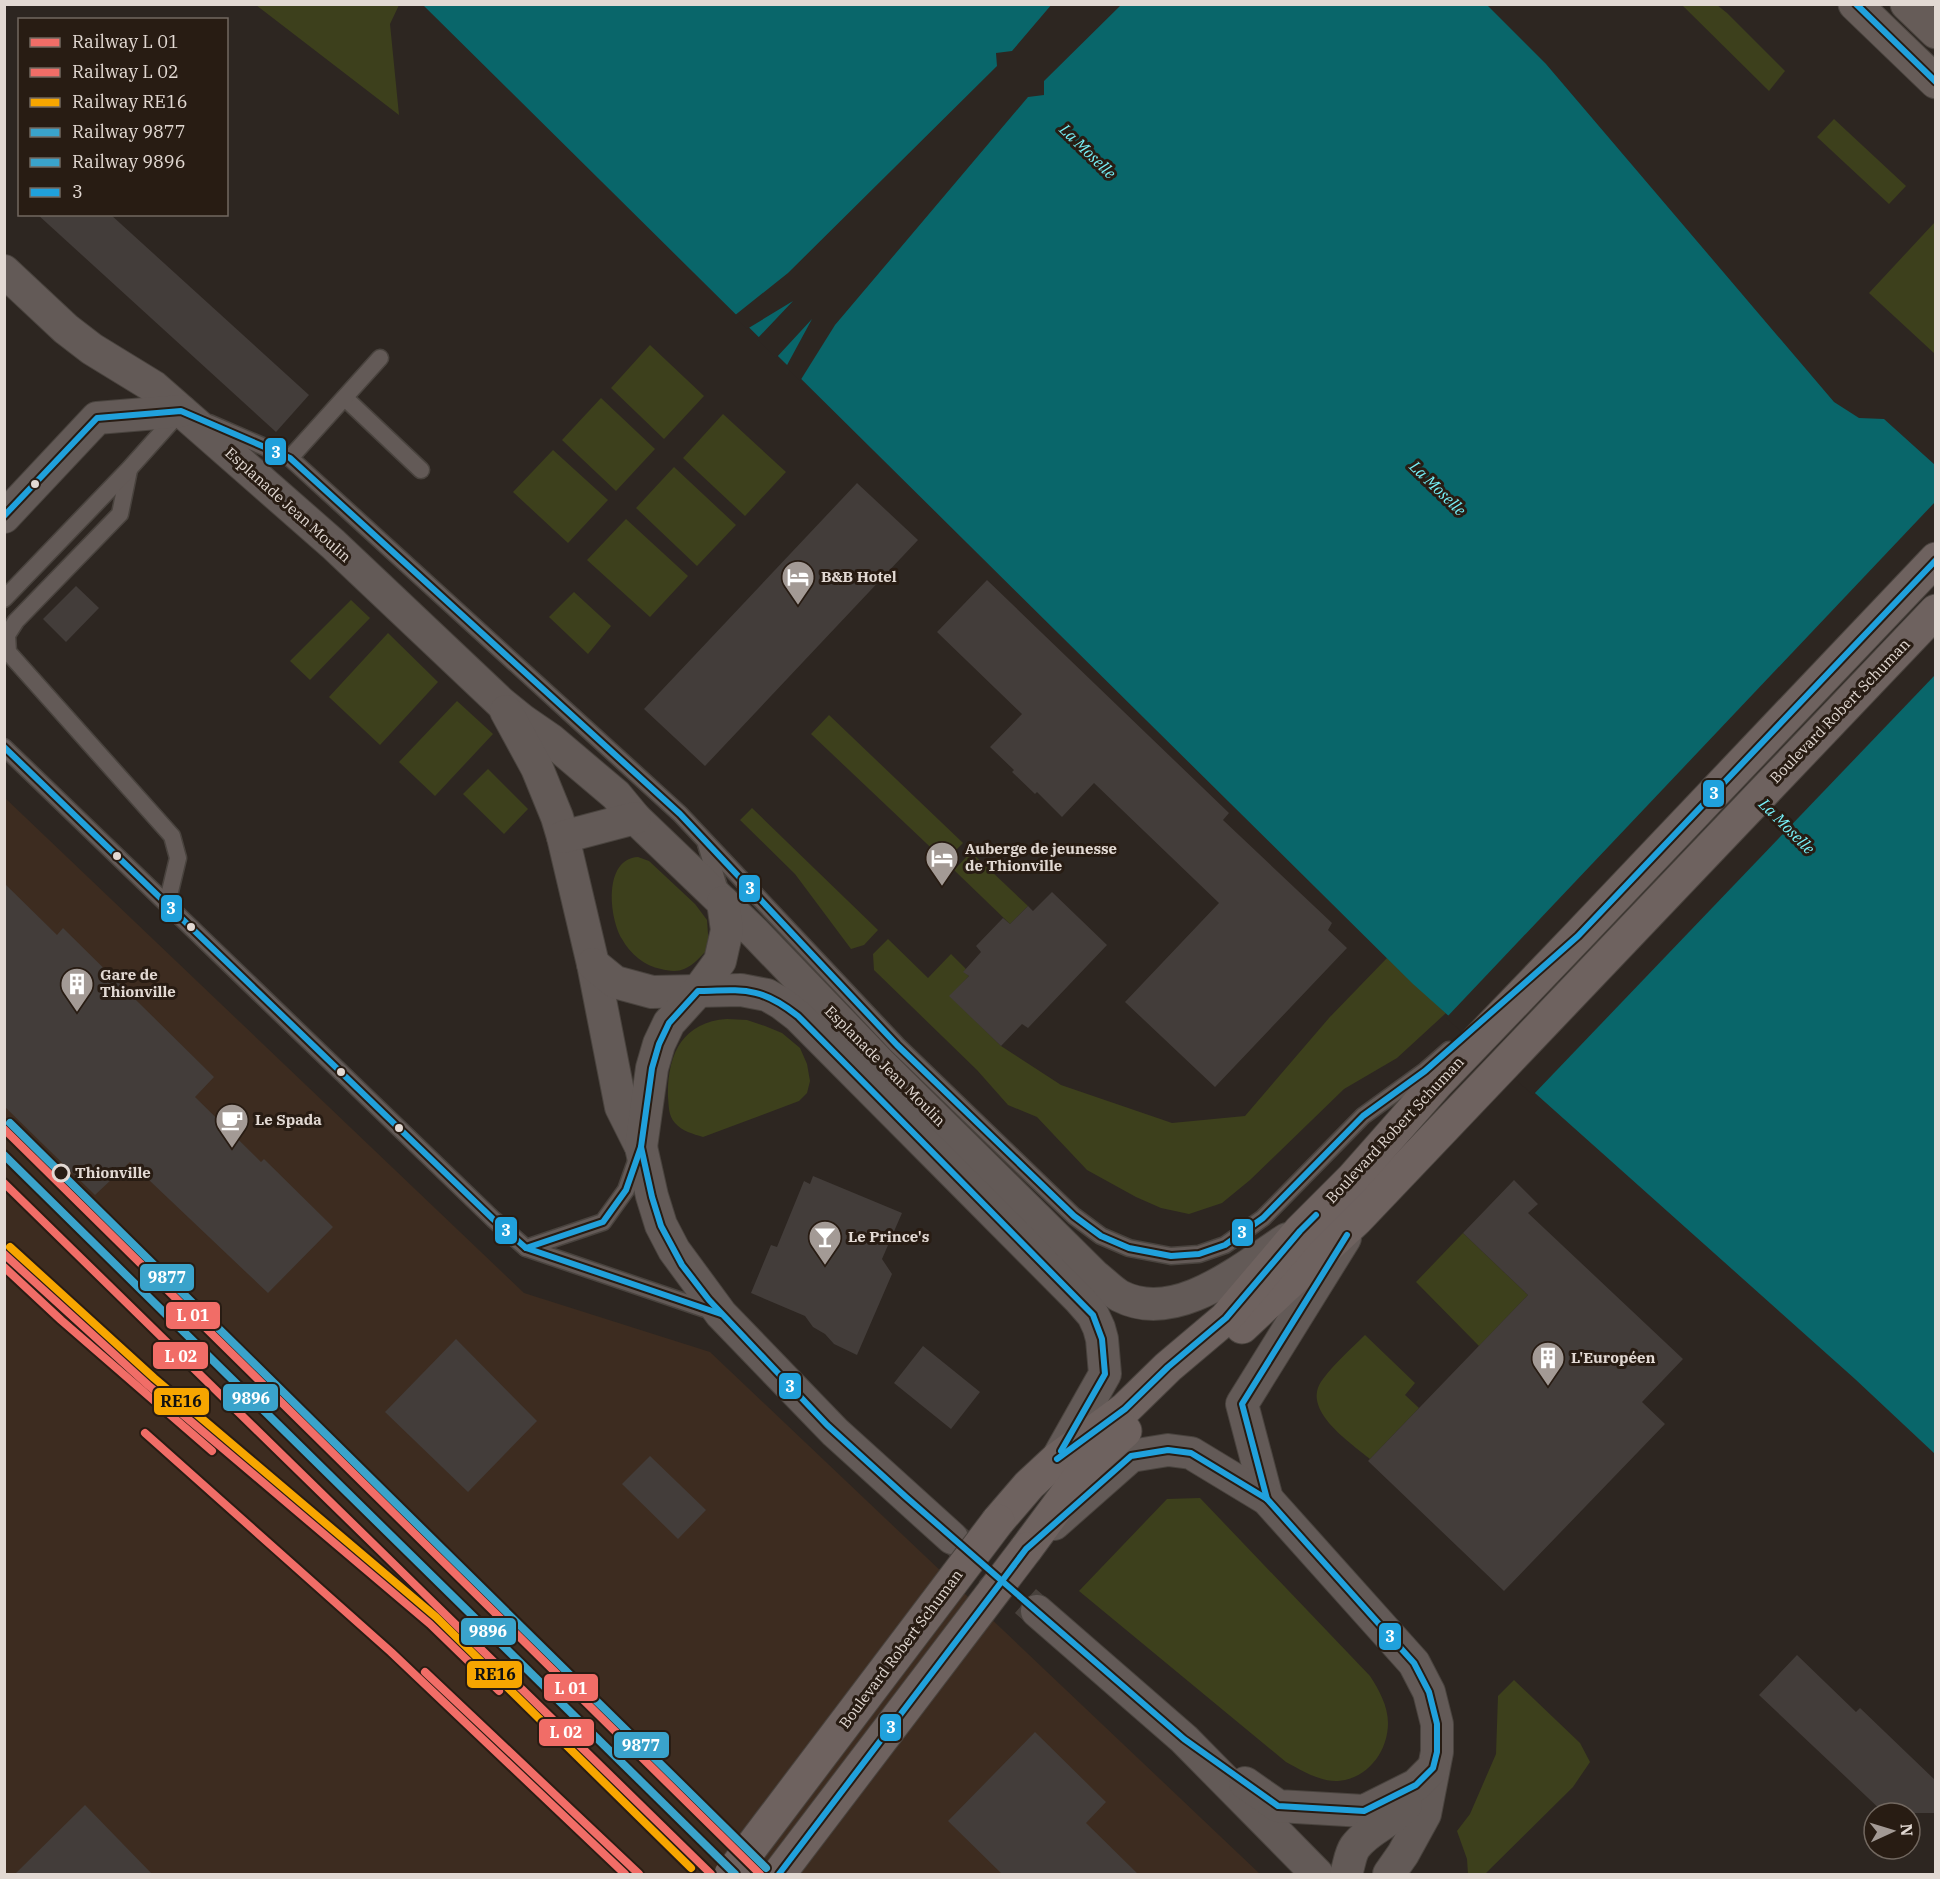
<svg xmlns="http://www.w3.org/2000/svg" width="1940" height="1879" font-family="'IBM Plex Serif',serif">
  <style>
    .built { fill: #3d2c20 }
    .green { fill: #3d401c }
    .water { fill: #09666a }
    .pier { fill: #2d2621 }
    .building { fill: #433d3a }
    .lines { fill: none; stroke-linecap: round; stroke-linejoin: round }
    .minor-tunnel { stroke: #48413c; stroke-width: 32; stroke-dasharray: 32 16; stroke-linecap: butt }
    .service-casing { stroke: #49433e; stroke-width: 19 }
    .minor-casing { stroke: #49433e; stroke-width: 34 }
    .secondary-casing { stroke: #49433e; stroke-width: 35 }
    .primary-casing { stroke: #49433e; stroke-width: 35 }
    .service { stroke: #635a57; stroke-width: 16 }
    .minor { stroke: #635a57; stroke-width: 32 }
    .secondary { stroke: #665c58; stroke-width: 33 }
    .primary { stroke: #6e625f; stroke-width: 33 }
    .primary-bridge-casing { stroke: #49433e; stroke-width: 35; stroke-linecap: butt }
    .primary-bridge { stroke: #6e625f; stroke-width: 33 }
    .bus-1-casing { stroke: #281c13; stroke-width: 10 }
    .bus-1 { stroke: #20a1dc; stroke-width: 6 }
    .rail-1-casing { stroke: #281c13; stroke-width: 12 }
    .rail-2-casing { stroke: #281c13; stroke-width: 12 }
    .rail-3-casing { stroke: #281c13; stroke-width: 12 }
    .rail-4-casing { stroke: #281c13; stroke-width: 12 }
    .rail-5-casing { stroke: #281c13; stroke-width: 12 }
    .rail-1 { stroke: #f16d67; stroke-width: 8 }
    .rail-2 { stroke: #f16d67; stroke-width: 8 }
    .rail-3 { stroke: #f7a600; stroke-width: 8 }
    .rail-4 { stroke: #3aa3cb; stroke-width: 8 }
    .rail-5 { stroke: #3aa3cb; stroke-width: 8 }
    .bus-dot { fill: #e2d9d3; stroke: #281c13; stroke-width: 2 }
    .stop-dot { fill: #281c13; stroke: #e2d9d3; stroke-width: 3 }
    .labels { text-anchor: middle; stroke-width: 6; stroke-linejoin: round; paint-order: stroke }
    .street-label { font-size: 15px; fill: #e2d9d3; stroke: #281c13 }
    .poi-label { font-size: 15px; font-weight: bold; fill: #e2d9d3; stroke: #281c13; text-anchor: start }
    .stop-label { font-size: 15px; font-weight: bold; fill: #e2d9d3; stroke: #281c13; text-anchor: start }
    .water-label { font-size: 16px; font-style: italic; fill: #77f2fa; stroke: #281c13 }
    .line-badge { stroke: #281c13; stroke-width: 2 }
    .badge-label { font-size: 16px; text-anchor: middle; font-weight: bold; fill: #fff }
    .pale-badge-label { font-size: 16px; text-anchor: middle; font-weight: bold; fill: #111 }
  </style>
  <rect width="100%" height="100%" fill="#2d2621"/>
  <path class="built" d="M 4,797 L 524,1293 L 710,1352 L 1260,1874 L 5,1874 Z"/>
  <g class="green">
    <path d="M 256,5 L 399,5 L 390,24 L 399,115 Z"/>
    <path d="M 1682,5 L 1717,5 L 1727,13 L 1785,71 L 1769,91 Z"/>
    <path d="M 1834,119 L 1906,186 L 1889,204 L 1817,137 Z"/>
    <path d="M 1935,222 L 1935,354 L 1869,293 Z"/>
    <path d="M 650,345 L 704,396 L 664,439 L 611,388 Z"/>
    <path d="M 601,398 L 655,449 L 616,491 L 562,440 Z"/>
    <path d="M 723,414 L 786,472 L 745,516 L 683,458 Z"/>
    <path d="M 553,450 L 608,500 L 568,543 L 513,492 Z"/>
    <path d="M 674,467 L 736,525 L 697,566 L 636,508 Z"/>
    <path d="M 626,519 L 688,576 L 650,617 L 587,560 Z"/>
    <path d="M 574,592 L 611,626 L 588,654 L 549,617 Z"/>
    <path d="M 351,600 L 370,618 L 310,680 L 290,661 Z"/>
    <path d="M 388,633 L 438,682 L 380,745 L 329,697 Z"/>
    <path d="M 457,701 L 493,734 L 435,796 L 399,762 Z"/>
    <path d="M 829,715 L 963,843 L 945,861 L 811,734 Z"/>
    <path d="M 488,769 L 528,809 L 504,834 L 463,794 Z"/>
    <path d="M 752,808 L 878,930 L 864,945 L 851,949 L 795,874 L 740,820 Z"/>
    <path d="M 971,852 L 1028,906 L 1010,924 L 954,870 Z"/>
    <path d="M 638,857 L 649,861 L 695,904 L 707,920 L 709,948 C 701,956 694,965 684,969 C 678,972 668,971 661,969 C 645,966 630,954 622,939 C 609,918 603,859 638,857 Z"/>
    <path d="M 888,939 L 928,978 L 951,954 L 966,969 L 964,972 L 969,976 L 950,996 L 1001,1046 L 1061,1085 L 1172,1123 L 1245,1116 L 1329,1018 L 1387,958 L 1446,1013 L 1397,1058 L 1344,1089 L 1250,1180 L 1222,1203 L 1189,1214 L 1161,1208 L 1136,1197 L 1087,1170 L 1037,1117 L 1008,1105 L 977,1070 L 874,970 L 873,954 Z"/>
    <path d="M 727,1019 L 747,1020 L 765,1026 L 782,1033 L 800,1048 L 807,1064 L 810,1081 L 807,1093 L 799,1101 L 703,1137 C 693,1134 682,1131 675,1123 C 668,1115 669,1106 668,1097 C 667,1055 682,1022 727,1019 Z"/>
    <path d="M 1463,1233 L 1528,1295 L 1479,1346 L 1416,1282 Z"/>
    <path d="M 1365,1335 L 1415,1383 L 1405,1395 L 1419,1408 L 1370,1459 C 1350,1442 1299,1409 1323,1379 C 1335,1363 1351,1349 1365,1335 Z"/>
    <path d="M 1200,1498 L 1370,1676 C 1379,1690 1388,1706 1388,1723 C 1388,1752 1367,1779 1338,1781 C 1320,1782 1301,1770 1286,1762 L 1079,1591 L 1167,1499 Z"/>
    <path d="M 1514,1680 L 1580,1743 L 1590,1762 L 1573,1787 L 1485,1874 L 1468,1874 L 1467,1859 L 1457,1831 L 1470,1814 L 1496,1754 L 1498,1696 Z"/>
  </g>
  <path class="water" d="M 423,5 L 1487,5 L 1546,64 L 1834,402 L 1859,418 L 1884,419 L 1935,465 L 1935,1454 L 1855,1379 L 1413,984 Z"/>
  <g class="pier">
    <path d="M 1052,4 L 1121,5 L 1044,81 L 1044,95 L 1028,97 L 835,325 L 800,381 L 786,367 L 812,319 L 776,358 L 757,339 L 793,301 L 747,329 L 734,316 L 788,273 L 997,66 L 996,53 L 1012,51 Z"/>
    <path d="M 1935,502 L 1935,675 L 1533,1095 L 1446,1018 Z"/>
  </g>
  <g class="building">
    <path d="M 37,214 L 110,214 L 309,395 L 276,432 Z"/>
    <path d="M 857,483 L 918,540 L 705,766 L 644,709 Z"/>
    <path d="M 987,580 L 1229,813 L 1223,820 L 1332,923 L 1328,930 L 1347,948 L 1215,1087 L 1125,1002 L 1219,903 L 1094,783 L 1062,817 L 1037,792 L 1035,794 L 1012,772 L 1014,770 L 990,747 L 1022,714 L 937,632 Z"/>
    <path d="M 76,586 L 99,608 L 66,642 L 43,619 Z"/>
    <path d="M 4,883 L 57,935 L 63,928 L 214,1077 L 195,1097 L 261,1162 L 264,1159 L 333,1227 L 268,1293 L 130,1162 L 95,1195 L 4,1106 Z"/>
    <path d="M 1052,892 L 1107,945 L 1028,1028 L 1022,1024 L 1001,1046 L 949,996 L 969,976 L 963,972 L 981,952 L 976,946 L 1003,918 L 1010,924 L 1028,906 L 1033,911 Z"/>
    <path d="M 813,1176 L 902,1213 L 882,1259 L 892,1274 L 857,1355 L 834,1344 L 825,1334 L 813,1327 L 805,1316 L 751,1293 L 771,1245 L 777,1247 L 804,1181 L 810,1184 Z"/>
    <path d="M 1514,1180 L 1538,1204 L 1528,1213 L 1683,1359 L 1642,1402 L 1665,1424 L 1504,1591 L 1368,1461 L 1528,1295 L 1463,1233 Z"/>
    <path d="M 456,1339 L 537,1421 L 468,1492 L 385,1412 Z"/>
    <path d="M 923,1346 L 980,1392 L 951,1429 L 894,1383 Z"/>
    <path d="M 650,1456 L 706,1510 L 678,1539 L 622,1484 Z"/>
    <path d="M 1797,1655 L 1856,1712 L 1860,1708 L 1935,1780 L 1935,1813 L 1884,1813 L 1759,1695 Z"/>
    <path d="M 1035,1732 L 1106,1802 L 1086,1823 L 1139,1875 L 1003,1875 L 948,1821 Z"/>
    <path d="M 85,1805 L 153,1875 L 14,1875 Z"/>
  </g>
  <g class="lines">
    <path class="minor-tunnel" d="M 953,1538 L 1037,1611"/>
    <g class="service-casing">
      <g id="service">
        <path d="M 345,398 L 421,470"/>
        <path d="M 209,423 L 290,458 L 680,814 L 897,1045 L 1074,1216 L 1101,1236 L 1129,1248 L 1171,1256 L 1199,1254 L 1225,1245 L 1263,1218 L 1363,1116 L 1425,1071 L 1449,1050"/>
        <path d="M 290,458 L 380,358"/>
        <path d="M 129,470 L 120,514 L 16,621 L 7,635 L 8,652 L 172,836 L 178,858 L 167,904"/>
        <path d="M 4,599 L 129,469 L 180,412"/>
        <path d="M 4,747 L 493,1219 L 526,1248 L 717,1313"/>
        <path d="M 706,844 L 721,894"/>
        <path d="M 526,1248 L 603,1222 L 626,1190 L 638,1156"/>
      </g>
    </g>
    <g class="minor-casing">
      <g id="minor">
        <path d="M 4,271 L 66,329 L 92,349 L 154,387 L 333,544 L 501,703 L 522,720 L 551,740 L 616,795 L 635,818 L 755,933 L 880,1063 L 1095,1276 C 1103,1282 1111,1291 1120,1296 C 1176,1325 1242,1268 1287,1239"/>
        <path d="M 4,517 L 97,418 L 181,411"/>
        <path d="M 506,711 L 537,768 L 557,817 L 563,837 L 593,964 L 621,1107 L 641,1147 L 652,1196 L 661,1225 L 674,1250 L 721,1314 L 835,1432 L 952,1538"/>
        <path d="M 563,837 L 635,818"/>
        <path d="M 593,964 L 615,982 L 652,992 L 741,990 L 767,995 L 781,1003 L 798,1016 L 1079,1299 L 1093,1315 L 1099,1328 L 1102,1339 L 1105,1374 L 1057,1459"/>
        <path d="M 641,1147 L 652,1068 L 659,1044 L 669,1023 L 698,991 L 720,961 L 727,930 L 723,902"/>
        <path d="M 1267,1499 L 1242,1404 L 1345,1238"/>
        <path d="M 1054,1524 L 1131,1456 L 1168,1450 L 1191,1453 L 1267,1499 L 1414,1663 L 1429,1692 L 1437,1724 L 1437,1752 L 1425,1814 L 1403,1854 L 1389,1874"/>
        <path d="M 1037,1611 L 1184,1739 L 1317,1874"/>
        <path d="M 1245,1783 L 1278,1806 L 1364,1811 L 1416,1785 L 1433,1768"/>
        <path d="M 1346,1874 C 1349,1866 1350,1854 1355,1847 C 1368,1829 1392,1822 1406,1805"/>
      </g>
    </g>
    <g class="secondary-casing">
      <g id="secondary">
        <path d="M 1855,4 L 1936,82"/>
        <path d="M 1907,4 L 1936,32"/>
      </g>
    </g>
    <g class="primary-casing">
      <g id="primary">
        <path d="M 1242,1327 L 1356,1220 L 1936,611"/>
        <path d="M 998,1521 L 1029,1485 L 1057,1459 L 1125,1409 L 1168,1367 L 1226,1318 L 1300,1231 L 1353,1178 L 1437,1083 L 1578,936 L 1936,559"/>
        <path d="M 1026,1549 L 1089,1464 L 1125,1431"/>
      </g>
    </g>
    <use href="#service" class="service"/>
    <use href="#minor" class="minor"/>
    <use href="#secondary" class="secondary"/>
    <use href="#primary" class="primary"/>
    <g class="primary-bridge-casing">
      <g id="primary-bridge">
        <path d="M 731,1874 L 998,1521"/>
        <path d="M 779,1874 L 1026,1549"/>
      </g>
    </g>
    <use href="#primary-bridge" class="primary-bridge"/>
    <g class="bus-1-casing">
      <g id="bus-1">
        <path d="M 1856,4 L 1936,82"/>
        <path d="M 4,516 L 97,418 L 181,411 L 290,458 L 680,814 L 897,1045 L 1074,1216 L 1101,1236 L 1129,1248 L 1171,1256 L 1199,1254 L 1225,1245 L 1263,1218 L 1363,1116 L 1425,1071 L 1578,936 L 1936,560"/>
        <path d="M 4,747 L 493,1219 L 526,1248 L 721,1314"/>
        <path d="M 641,1147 L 652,1197 L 661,1226 L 682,1265 L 709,1300 L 827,1425 L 906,1497 L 1002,1581"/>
        <path d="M 526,1248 L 603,1222 L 626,1190 L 641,1147 L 652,1068 L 659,1044 L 669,1023 L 698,991 C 744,990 760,986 798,1016 L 1093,1315 L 1102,1339 L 1105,1374 L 1061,1451"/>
        <path d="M 1168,1450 L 1191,1453 L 1267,1499 L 1414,1663 L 1429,1692 L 1437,1724 L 1437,1752 L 1433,1768 L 1416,1785 L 1364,1811 L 1278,1806 L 1184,1739 L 1002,1581 L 1026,1549 L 1131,1456 Z"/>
        <path d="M 1057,1459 L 1125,1409 L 1168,1367 L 1226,1318 L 1300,1231 L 1316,1215"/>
        <path d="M 1267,1499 L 1242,1404 L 1347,1235"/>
        <path d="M 779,1874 L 1002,1581"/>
      </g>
    </g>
    <use href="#bus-1" class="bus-1"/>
    <g class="rail-1-casing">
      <g id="rail-1">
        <path d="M 4,1129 L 760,1874"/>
        <path d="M 4,1254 L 148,1385 L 430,1624 L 499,1691"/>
        <path d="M 425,1672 L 639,1874"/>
      </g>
    </g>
    <g class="rail-2-casing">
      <g id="rail-2">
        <path d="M 4,1183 L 711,1874"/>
        <path d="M 4,1267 L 61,1320 L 212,1451"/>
        <path d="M 145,1433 L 391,1652 L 625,1874"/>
      </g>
    </g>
    <g class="rail-3-casing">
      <path id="rail-3" d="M 10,1247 L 154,1378 L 436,1617 L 691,1868"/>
    </g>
    <g class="rail-4-casing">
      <path id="rail-4" d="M 10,1123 L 766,1868"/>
    </g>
    <g class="rail-5-casing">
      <path id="rail-5" d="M 4,1155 L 735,1874"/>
    </g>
    <use href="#rail-1" class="rail-1"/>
    <use href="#rail-2" class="rail-2"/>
    <use href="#rail-3" class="rail-3"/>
    <use href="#rail-4" class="rail-4"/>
    <use href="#rail-5" class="rail-5"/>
  </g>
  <defs>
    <g id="hotel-pin" transform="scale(1.725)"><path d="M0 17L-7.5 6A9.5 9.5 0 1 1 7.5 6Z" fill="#a39a95" stroke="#281c13"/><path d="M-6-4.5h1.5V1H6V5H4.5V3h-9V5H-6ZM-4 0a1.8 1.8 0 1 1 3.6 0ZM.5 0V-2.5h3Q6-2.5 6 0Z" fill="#fff"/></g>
    <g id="building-pin" transform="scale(1.725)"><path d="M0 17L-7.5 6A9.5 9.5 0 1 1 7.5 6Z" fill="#a39a95" stroke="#281c13"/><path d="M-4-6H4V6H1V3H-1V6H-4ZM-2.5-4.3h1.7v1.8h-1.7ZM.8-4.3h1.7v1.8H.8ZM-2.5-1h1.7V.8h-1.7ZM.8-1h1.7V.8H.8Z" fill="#fff"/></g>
    <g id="cafe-pin" transform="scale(1.725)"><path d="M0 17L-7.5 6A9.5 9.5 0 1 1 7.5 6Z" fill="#a39a95" stroke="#281c13"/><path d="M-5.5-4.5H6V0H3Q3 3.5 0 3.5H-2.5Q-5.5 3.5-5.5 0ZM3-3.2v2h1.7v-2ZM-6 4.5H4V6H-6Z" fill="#fff"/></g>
    <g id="bar-pin" transform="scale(1.725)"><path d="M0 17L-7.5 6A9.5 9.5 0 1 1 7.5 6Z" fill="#a39a95" stroke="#281c13"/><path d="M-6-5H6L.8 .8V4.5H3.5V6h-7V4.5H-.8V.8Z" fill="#fff"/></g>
  </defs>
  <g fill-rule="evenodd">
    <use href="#hotel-pin" x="798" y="577"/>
    <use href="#hotel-pin" x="942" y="858"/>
    <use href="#building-pin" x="77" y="984"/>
    <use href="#cafe-pin" x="232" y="1120"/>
    <use href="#bar-pin" x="825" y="1237"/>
    <use href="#building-pin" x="1548" y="1358"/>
  </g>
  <g class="bus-dot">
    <circle cx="35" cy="484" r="5"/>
    <circle cx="117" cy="856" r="5"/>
    <circle cx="191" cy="927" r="5"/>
    <circle cx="341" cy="1072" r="5"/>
    <circle cx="399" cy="1128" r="5"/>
  </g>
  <circle class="stop-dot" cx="61" cy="1173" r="8"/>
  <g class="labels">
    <g class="street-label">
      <text transform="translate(288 505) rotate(42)" y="5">Esplanade Jean Moulin</text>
      <text transform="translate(1840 711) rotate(-46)" y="5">Boulevard Robert Schuman</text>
      <text transform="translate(885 1066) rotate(45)" y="5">Esplanade Jean Moulin</text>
      <text transform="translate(1395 1130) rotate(-47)" y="5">Boulevard Robert Schuman</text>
      <text transform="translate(901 1649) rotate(-53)" y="5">Boulevard Robert Schuman</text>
    </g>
    <g class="poi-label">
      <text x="821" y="582">B&amp;B Hotel</text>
      <text x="965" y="854">Auberge de jeunesse<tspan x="965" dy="17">de Thionville</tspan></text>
      <text x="100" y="980">Gare de<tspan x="100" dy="17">Thionville</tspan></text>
      <text x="255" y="1125">Le Spada</text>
      <text x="848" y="1242">Le Prince's</text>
      <text x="1571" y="1363">L'Européen</text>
    </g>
    <g class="stop-label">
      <text x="75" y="1178">Thionville</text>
    </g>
    <g class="water-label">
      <text transform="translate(1088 151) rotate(44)" y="6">La Moselle</text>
      <text transform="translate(1438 488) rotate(44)" y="6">La Moselle</text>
      <text transform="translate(1787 826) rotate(45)" y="6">La Moselle</text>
    </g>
  </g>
  <g class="line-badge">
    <rect x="264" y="437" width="23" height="29" rx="6" fill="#20a1dc"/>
    <rect x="1702" y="779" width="23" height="29" rx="6" fill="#20a1dc"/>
    <rect x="738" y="874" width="23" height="29" rx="6" fill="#20a1dc"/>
    <rect x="160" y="894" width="23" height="29" rx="6" fill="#20a1dc"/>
    <rect x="494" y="1216" width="24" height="29" rx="6" fill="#20a1dc"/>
    <rect x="1231" y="1218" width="23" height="29" rx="6" fill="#20a1dc"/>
    <rect x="139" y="1263" width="56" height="29" rx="6" fill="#3aa3cb"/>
    <rect x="165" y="1301" width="56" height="29" rx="6" fill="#f16d67"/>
    <rect x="152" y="1341" width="57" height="29" rx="6" fill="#f16d67"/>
    <rect x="778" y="1372" width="24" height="28" rx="6" fill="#20a1dc"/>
    <rect x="222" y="1383" width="57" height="29" rx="6" fill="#3aa3cb"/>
    <rect x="153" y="1387" width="57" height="29" rx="6" fill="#f7a600"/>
    <rect x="460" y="1617" width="57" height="29" rx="6" fill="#3aa3cb"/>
    <rect x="1378" y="1622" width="24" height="29" rx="6" fill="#20a1dc"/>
    <rect x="466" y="1660" width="57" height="29" rx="6" fill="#f7a600"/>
    <rect x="543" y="1673" width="56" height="29" rx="6" fill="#f16d67"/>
    <rect x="879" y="1713" width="23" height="29" rx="6" fill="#20a1dc"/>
    <rect x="538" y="1718" width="57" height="29" rx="6" fill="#f16d67"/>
    <rect x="613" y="1731" width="57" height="28" rx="6" fill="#3aa3cb"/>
  </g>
  <g class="badge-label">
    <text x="276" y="458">3</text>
    <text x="1714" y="799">3</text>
    <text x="750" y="894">3</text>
    <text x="171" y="914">3</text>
    <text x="506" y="1236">3</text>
    <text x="1242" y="1238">3</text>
    <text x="167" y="1283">9877</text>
    <text x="193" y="1321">L 01</text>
    <text x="181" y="1362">L 02</text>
    <text x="790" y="1392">3</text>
    <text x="251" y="1404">9896</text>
    <text x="488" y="1637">9896</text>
    <text x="1390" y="1642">3</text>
    <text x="571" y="1694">L 01</text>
    <text x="891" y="1733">3</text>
    <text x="566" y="1738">L 02</text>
    <text x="641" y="1751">9877</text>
  </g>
  <g class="pale-badge-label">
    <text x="181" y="1407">RE16</text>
    <text x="495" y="1680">RE16</text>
  </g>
  <rect width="1940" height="1879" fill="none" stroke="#e2d9d3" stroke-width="12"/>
  <rect x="18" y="18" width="210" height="198" fill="#281c13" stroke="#726860" stroke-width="1.5"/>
  <rect x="30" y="38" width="30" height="9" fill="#f16d67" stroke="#726860" stroke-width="1.5"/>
  <text x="72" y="48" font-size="18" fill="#e2d9d3">Railway L 01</text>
  <rect x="30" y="68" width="30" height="9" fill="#f16d67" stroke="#726860" stroke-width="1.5"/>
  <text x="72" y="78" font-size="18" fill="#e2d9d3">Railway L 02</text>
  <rect x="30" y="98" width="30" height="9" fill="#f7a600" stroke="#726860" stroke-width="1.5"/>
  <text x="72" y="108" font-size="18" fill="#e2d9d3">Railway RE16</text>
  <rect x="30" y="128" width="30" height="9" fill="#3aa3cb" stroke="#726860" stroke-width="1.5"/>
  <text x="72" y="138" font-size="18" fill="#e2d9d3">Railway 9877</text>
  <rect x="30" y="158" width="30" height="9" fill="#3aa3cb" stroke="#726860" stroke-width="1.5"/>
  <text x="72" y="168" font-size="18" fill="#e2d9d3">Railway 9896</text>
  <rect x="30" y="188" width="30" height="9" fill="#20a1dc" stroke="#726860" stroke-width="1.5"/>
  <text x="72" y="198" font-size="18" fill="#e2d9d3">3</text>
  <g transform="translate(1892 1831) rotate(86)"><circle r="28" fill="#281c13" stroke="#726860" stroke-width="1.5"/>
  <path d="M0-4.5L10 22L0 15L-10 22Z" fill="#a39a95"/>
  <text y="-9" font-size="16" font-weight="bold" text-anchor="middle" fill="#e2d9d3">N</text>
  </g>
</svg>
